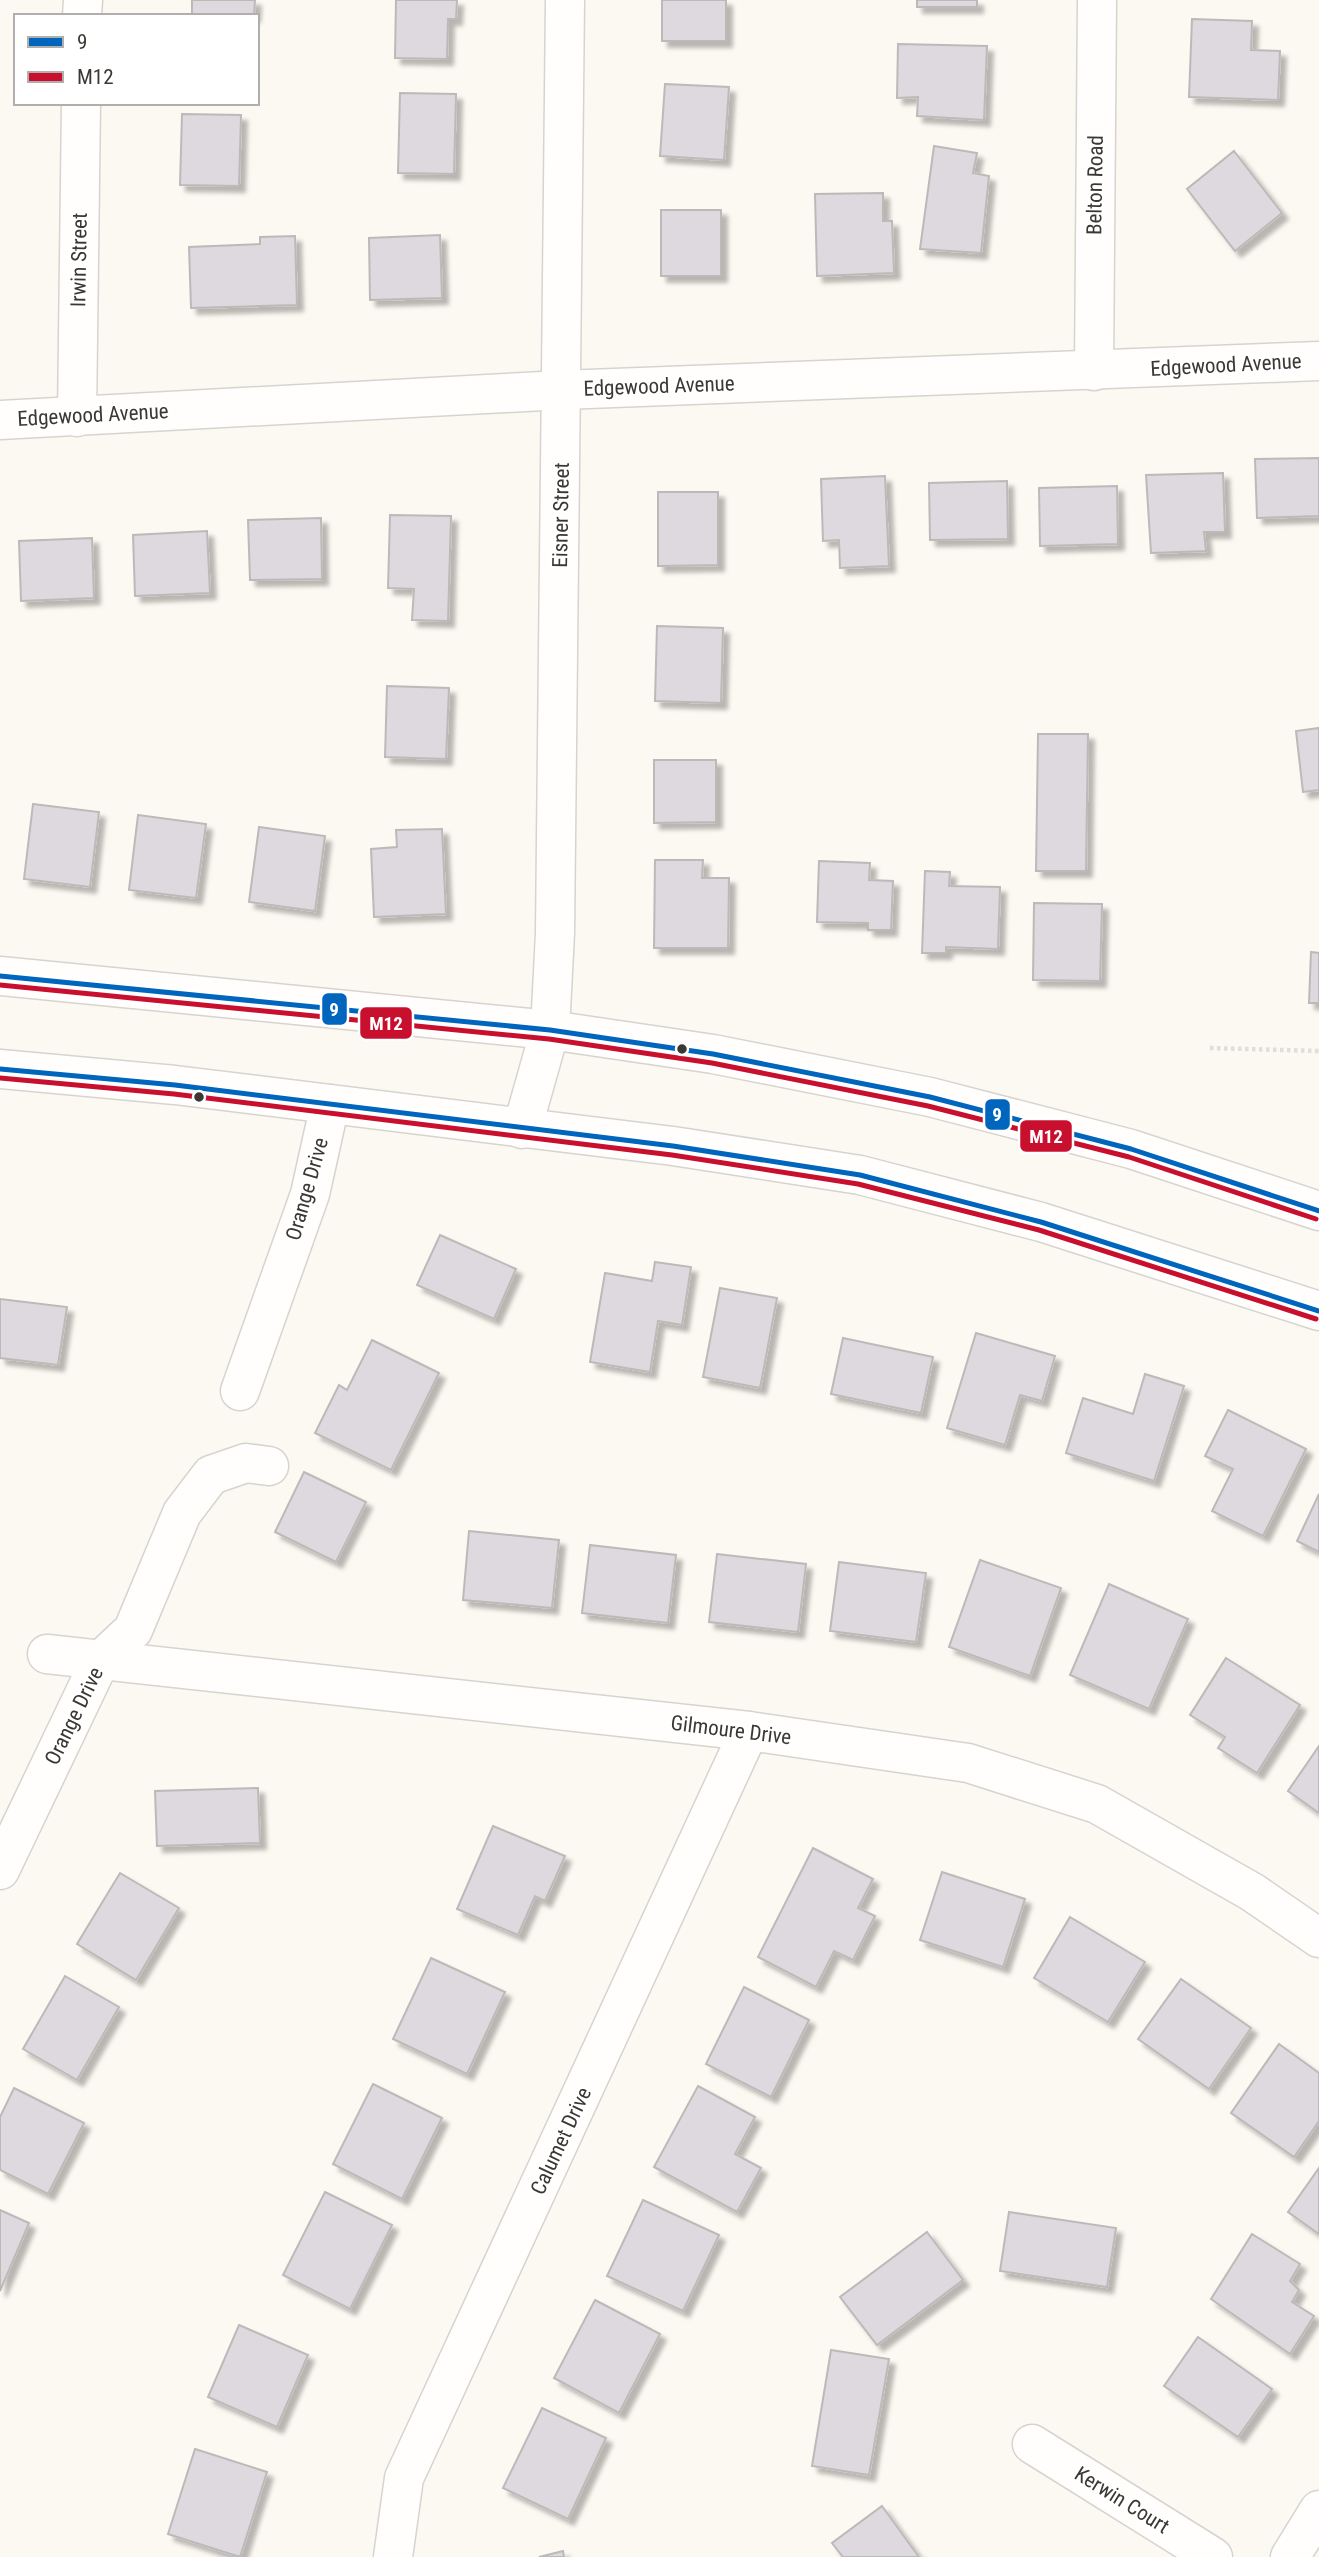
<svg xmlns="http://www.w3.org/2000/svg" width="1319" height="2557" font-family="'Roboto Condensed',sans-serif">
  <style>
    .building { fill: #ddd9de; stroke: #bcbab9; stroke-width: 2; filter: url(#shadow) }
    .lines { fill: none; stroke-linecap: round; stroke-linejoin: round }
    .minor-casing { stroke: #d7d4cf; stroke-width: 41 }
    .major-casing { stroke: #d7d4cf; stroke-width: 41 }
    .path { stroke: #dfdedc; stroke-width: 4.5; stroke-dasharray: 3.5 3.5; stroke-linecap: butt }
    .minor { stroke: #fffefd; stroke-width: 38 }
    .major { stroke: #fffefd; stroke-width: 38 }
    .bus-1-casing { stroke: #fff; stroke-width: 10 }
    .bus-2-casing { stroke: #fff; stroke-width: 10 }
    .bus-1 { stroke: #0065bd; stroke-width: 5 }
    .bus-2 { stroke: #c8102e; stroke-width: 5 }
    .bus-dot { fill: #3b3833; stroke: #fff; stroke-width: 2.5 }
    .labels { text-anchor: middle; stroke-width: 5; stroke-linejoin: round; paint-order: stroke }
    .street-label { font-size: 21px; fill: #3b3833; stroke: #fff }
    .line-badge { stroke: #fff; stroke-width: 2.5 }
    .badge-label { font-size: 19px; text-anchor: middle; font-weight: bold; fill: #fff }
  </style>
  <defs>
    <filter id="shadow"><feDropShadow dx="6" dy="6" stdDeviation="2" flood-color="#0004"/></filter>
  </defs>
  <rect width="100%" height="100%" fill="#fcf8f2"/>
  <g class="building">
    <path d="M 192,0 L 255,0 L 254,16 L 192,16 Z"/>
    <path d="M 396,0 L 457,0 L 456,19 L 448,19 L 447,59 L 395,58 Z"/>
    <rect x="662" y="0" width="64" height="41"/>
    <rect x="917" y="0" width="60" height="7"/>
    <path d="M 1192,19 L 1252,21 L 1251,50 L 1280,51 L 1278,100 L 1189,97 Z"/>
    <path d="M 898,44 L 987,46 L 984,120 L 917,116 L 918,97 L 897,98 Z"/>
    <path d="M 665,84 L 729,87 L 724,160 L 660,156 Z"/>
    <path d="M 400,93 L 456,94 L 454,174 L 398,173 Z"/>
    <path d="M 182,114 L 241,115 L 239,186 L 180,185 Z"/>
    <path d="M 934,146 L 977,153 L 973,173 L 989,176 L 981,253 L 920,249 Z"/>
    <path d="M 1234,151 L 1282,213 L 1235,251 L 1187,189 Z"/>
    <path d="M 883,193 L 883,221 L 892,221 L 894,273 L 817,276 L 815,194 Z"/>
    <rect x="661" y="210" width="60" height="66"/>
    <path d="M 440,235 L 442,298 L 370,300 L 369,238 Z"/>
    <path d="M 295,236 L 297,305 L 191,308 L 189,247 L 260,244 L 260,237 Z"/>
    <path d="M 1319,458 L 1319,516 L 1257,518 L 1255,459 Z"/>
    <path d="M 1223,473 L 1225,532 L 1204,532 L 1206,551 L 1151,553 L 1146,475 Z"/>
    <path d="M 885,476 L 889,566 L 840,568 L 839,540 L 823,541 L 821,479 Z"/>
    <path d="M 1007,481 L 1008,539 L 930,540 L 929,483 Z"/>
    <path d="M 1117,486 L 1118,544 L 1040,546 L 1039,488 Z"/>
    <path d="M 658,492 L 718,492 L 718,565 L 658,566 Z"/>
    <path d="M 390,515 L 451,516 L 448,621 L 412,620 L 414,589 L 388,588 Z"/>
    <path d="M 321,518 L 322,579 L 250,580 L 248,520 Z"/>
    <path d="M 207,531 L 210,593 L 135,596 L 133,535 Z"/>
    <path d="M 92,538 L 94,598 L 21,601 L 19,541 Z"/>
    <path d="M 657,626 L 723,628 L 721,703 L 655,701 Z"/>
    <path d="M 387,686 L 449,688 L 446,759 L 385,757 Z"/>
    <path d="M 1319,728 L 1319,790 L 1303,792 L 1296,731 Z"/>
    <path d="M 1038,734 L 1088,734 L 1086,871 L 1036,871 Z"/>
    <path d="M 654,760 L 716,760 L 716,822 L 654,823 Z"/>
    <path d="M 33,804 L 99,812 L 90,887 L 24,879 Z"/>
    <path d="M 138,815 L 206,824 L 196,898 L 129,890 Z"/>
    <path d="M 259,827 L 325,836 L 315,911 L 249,902 Z"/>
    <path d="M 442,829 L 446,914 L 374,917 L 371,849 L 397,847 L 396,830 Z"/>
    <path d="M 655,860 L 703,860 L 702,878 L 729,878 L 728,948 L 654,948 Z"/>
    <path d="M 819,861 L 870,863 L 869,880 L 893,881 L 891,930 L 868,930 L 868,923 L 817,922 Z"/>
    <path d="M 925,871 L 950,872 L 949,886 L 1000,887 L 998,949 L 946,947 L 946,953 L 922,953 Z"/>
    <path d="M 1034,903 L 1102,904 L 1100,981 L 1033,980 Z"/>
    <path d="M 1311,952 L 1319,953 L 1319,1003 L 1309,1003 Z"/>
    <path d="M 440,1235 L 516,1269 L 494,1319 L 417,1285 Z"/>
    <path d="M 655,1262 L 691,1267 L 682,1325 L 658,1321 L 650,1372 L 590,1362 L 605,1273 L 652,1281 Z"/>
    <path d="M 720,1288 L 777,1298 L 760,1388 L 703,1377 Z"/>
    <path d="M 0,1299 L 67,1307 L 58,1365 L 0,1358 Z"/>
    <path d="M 976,1333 L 1055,1356 L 1042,1401 L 1020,1395 L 1005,1445 L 947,1428 Z"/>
    <path d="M 843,1338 L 933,1357 L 921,1413 L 831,1394 Z"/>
    <path d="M 372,1340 L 439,1373 L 391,1470 L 315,1433 L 339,1385 L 347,1390 Z"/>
    <path d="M 1145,1374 L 1184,1386 L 1154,1481 L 1066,1453 L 1083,1398 L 1133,1414 Z"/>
    <path d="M 1228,1410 L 1306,1449 L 1263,1536 L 1212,1511 L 1233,1469 L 1205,1456 Z"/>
    <path d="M 304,1472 L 366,1502 L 336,1562 L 275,1532 Z"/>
    <path d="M 1319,1494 L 1319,1552 L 1297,1541 Z"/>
    <path d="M 469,1531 L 559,1540 L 552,1608 L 463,1600 Z"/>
    <path d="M 590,1545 L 676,1555 L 668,1623 L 582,1613 Z"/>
    <path d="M 717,1554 L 806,1564 L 798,1632 L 709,1622 Z"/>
    <path d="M 980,1560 L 1061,1588 L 1030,1676 L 949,1647 Z"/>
    <path d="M 839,1562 L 926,1573 L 916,1642 L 830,1631 Z"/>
    <path d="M 1109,1584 L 1188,1619 L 1149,1709 L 1070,1675 Z"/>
    <path d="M 1226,1658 L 1300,1705 L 1257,1773 L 1218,1748 L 1225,1737 L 1190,1715 Z"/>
    <path d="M 1319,1746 L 1319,1813 L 1288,1791 Z"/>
    <path d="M 258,1788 L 260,1843 L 157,1846 L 155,1791 Z"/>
    <path d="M 493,1826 L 565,1856 L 545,1901 L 535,1896 L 518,1935 L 457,1909 Z"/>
    <path d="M 813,1848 L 873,1879 L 858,1908 L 875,1916 L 853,1960 L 834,1951 L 816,1987 L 758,1957 Z"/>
    <path d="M 942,1872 L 1025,1899 L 1003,1967 L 920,1940 Z"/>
    <path d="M 120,1873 L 179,1908 L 136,1980 L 77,1944 Z"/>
    <path d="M 1070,1917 L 1145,1962 L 1108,2022 L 1034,1978 Z"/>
    <path d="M 431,1958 L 505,1992 L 467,2074 L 393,2039 Z"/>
    <path d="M 65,1976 L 119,2007 L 77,2080 L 23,2049 Z"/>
    <path d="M 1181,1979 L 1251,2028 L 1209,2089 L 1138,2039 Z"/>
    <path d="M 744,1987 L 809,2020 L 771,2097 L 706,2064 Z"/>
    <path d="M 1279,2044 L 1319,2073 L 1319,2121 L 1294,2157 L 1231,2113 Z"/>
    <path d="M 373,2084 L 442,2118 L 402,2199 L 333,2164 Z"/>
    <path d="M 698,2086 L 755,2117 L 735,2154 L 761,2168 L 737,2212 L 654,2167 Z"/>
    <path d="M 14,2088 L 84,2123 L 48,2194 L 0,2170 L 0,2117 Z"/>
    <path d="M 1319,2168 L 1319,2234 L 1288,2212 Z"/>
    <path d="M 325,2192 L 392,2225 L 350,2309 L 283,2275 Z"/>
    <path d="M 643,2200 L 719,2235 L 683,2311 L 607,2276 Z"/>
    <path d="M 0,2210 L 29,2223 L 0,2291 Z"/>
    <path d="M 1009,2212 L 1116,2228 L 1107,2287 L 1000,2271 Z"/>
    <path d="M 927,2232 L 963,2280 L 877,2345 L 840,2297 Z"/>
    <path d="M 1252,2234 L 1300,2264 L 1290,2281 L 1299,2290 L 1292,2302 L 1314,2316 L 1290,2354 L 1211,2299 Z"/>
    <path d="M 595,2300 L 660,2334 L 619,2413 L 554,2378 Z"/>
    <path d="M 239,2325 L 308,2355 L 277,2427 L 208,2397 Z"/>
    <path d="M 1198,2337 L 1272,2389 L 1238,2437 L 1164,2386 Z"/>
    <path d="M 831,2350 L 889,2359 L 869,2475 L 812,2466 Z"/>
    <path d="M 542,2408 L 606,2438 L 568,2519 L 503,2488 Z"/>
    <path d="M 195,2449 L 267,2472 L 240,2557 L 168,2534 Z"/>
    <path d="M 882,2506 L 919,2557 L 843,2557 L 832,2543 Z"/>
    <path d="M 563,2551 L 564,2557 L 539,2557 Z"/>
  </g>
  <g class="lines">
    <g class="minor-casing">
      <g id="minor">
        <path d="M 82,16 L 83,0"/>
        <path d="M 1094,371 L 1097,0"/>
        <path d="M 77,417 L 81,103"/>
        <path d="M 0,420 L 562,390 L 1319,361"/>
        <path d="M 550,1030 L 555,933 L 565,0"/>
        <path d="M 240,1391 L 310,1194 L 330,1104"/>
        <path d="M 47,1654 L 749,1731 L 968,1763 L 1097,1804 L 1252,1892 L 1319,1938"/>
        <path d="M 0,1870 L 100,1661 L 133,1630 L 182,1513 L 211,1475 L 246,1463 L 269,1466"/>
        <path d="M 1032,2444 L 1213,2557"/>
        <path d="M 393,2557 L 404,2478 L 749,1731"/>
        <path d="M 1290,2557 L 1319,2510"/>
      </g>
    </g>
    <g class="major-casing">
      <g id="major">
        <path d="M 0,976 L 550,1030 L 713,1054 L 930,1097 L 1131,1149 L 1319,1211"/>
        <path d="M 0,1069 L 175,1085 L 673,1146 L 860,1175 L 1041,1222 L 1319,1311"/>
        <path d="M 522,1129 L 550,1030"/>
      </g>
    </g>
    <path class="path" d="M 1210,1048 L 1319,1051"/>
    <use href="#minor" class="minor"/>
    <use href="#major" class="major"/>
    <g class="bus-1-casing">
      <g id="bus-1">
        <path d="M 0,976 L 550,1030 L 713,1054 L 930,1097 L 1131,1149 L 1319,1211"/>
        <path d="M 0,1069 L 175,1085 L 673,1146 L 860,1175 L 1041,1222 L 1319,1311"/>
      </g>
    </g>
    <g class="bus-2-casing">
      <g id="bus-2">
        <path d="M 0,985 L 549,1039 L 712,1063 L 928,1106 L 1129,1157 L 1316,1219"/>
        <path d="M 0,1078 L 174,1094 L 672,1155 L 858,1184 L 1039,1230 L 1316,1319"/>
      </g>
    </g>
    <use href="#bus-1" class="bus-1"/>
    <use href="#bus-2" class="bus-2"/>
  </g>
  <g class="bus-dot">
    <circle cx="682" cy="1049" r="6"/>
    <circle cx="199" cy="1097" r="6"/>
  </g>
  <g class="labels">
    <g class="street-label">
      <text transform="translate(1095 185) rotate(-89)" y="7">Belton Road</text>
      <text transform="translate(79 260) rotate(-89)" y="7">Irwin Street</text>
      <text transform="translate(1226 365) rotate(-3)" y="7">Edgewood Avenue</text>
      <text transform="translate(659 386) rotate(-2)" y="7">Edgewood Avenue</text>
      <text transform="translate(93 415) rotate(-3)" y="7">Edgewood Avenue</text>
      <text transform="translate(561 515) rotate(-89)" y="7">Eisner Street</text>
      <text transform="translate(307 1189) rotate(-74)" y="7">Orange Drive</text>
      <text transform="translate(74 1716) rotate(-64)" y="7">Orange Drive</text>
      <text transform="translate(731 1730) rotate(7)" y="7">Gilmoure Drive</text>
      <text transform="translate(561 2141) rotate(-65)" y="7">Calumet Drive</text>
      <text transform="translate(1122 2500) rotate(32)" y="7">Kerwin Court</text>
    </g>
  </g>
  <g class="line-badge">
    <rect x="321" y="992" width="27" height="34" rx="7" fill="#0065bd"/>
    <rect x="359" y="1006" width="54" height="34" rx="7" fill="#c8102e"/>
    <rect x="984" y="1098" width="27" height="33" rx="7" fill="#0065bd"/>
    <rect x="1019" y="1119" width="54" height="34" rx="7" fill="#c8102e"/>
  </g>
  <g class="badge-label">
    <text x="334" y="1016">9</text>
    <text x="386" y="1030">M12</text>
    <text x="997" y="1121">9</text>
    <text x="1046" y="1143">M12</text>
  </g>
  <rect x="14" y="14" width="245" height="91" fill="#ffffff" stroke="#b1afad" stroke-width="2"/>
  <rect x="28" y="37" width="35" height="10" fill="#0065bd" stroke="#b1afad" stroke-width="2"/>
  <text x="77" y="49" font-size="21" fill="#3b3833">9</text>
  <rect x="28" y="72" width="35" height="10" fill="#c8102e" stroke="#b1afad" stroke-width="2"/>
  <text x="77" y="84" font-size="21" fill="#3b3833">M12</text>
</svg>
